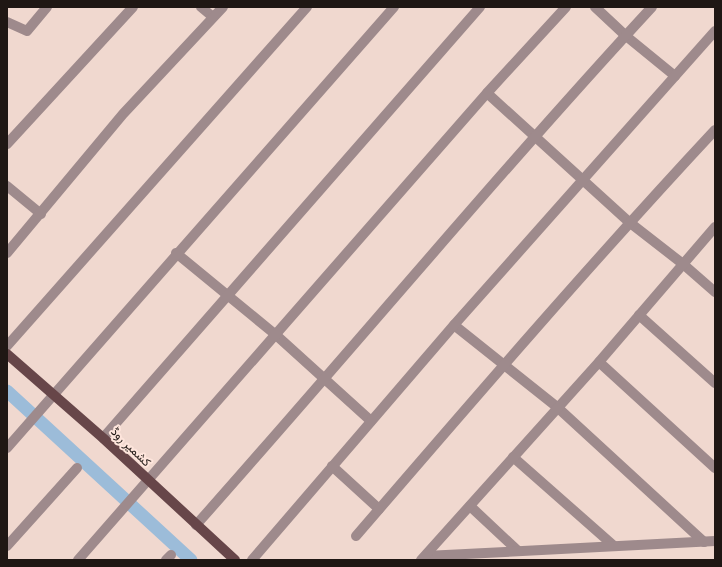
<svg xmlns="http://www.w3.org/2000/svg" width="722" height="567" font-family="'Space Grotesk',Vazirmatn,sans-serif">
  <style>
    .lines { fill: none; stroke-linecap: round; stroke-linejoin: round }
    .canal { stroke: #9cbcd9; stroke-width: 13 }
    .minor { stroke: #9e8a8c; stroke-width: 10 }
    .major { stroke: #674649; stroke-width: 10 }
    .labels { text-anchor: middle; stroke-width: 4; stroke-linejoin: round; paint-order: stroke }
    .street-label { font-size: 12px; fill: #1f1714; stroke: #fee5dc }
  </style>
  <rect width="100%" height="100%" fill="#f0d8cf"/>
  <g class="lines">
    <path class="canal" d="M 7,391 L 191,560"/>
    <g class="minor">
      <path d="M 201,7 L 213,17"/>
      <path d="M 595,7 L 626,36 L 675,76"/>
      <path d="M 7,22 L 27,31 L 47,7"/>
      <path d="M 487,93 L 629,222 L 683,264 L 715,292"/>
      <path d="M 7,144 L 133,7"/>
      <path d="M 7,186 L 41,214"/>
      <path d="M 7,253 L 123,114 L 223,7"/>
      <path d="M 176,253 L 276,335 L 371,421"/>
      <path d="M 639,315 L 715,383"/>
      <path d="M 454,325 L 557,407 L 704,542"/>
      <path d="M 7,346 L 307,7"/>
      <path d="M 599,362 L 715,468"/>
      <path d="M 103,438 L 480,7"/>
      <path d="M 7,448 L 394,7"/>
      <path d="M 513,457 L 614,546"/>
      <path d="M 332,466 L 379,509"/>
      <path d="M 470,506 L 518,551"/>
      <path d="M 196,525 C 349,353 496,176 652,7"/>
      <path d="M 356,536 C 474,399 592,262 715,130"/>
      <path d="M 7,546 L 77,468"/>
      <path d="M 426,556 L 715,541"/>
      <path d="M 78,560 L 487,93 L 566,7"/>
      <path d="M 166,560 L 171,555"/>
      <path d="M 252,560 L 454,325 L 715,31"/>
      <path d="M 421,560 L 599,362 L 715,227"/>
    </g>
    <path class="major" d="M 7,354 L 103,438 L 235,560"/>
  </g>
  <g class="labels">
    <g class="street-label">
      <text transform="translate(131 447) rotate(44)" y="4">کشمیر روڈ</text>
    </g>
  </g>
  <rect width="722" height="567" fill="none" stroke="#1f1714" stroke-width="16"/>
</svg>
